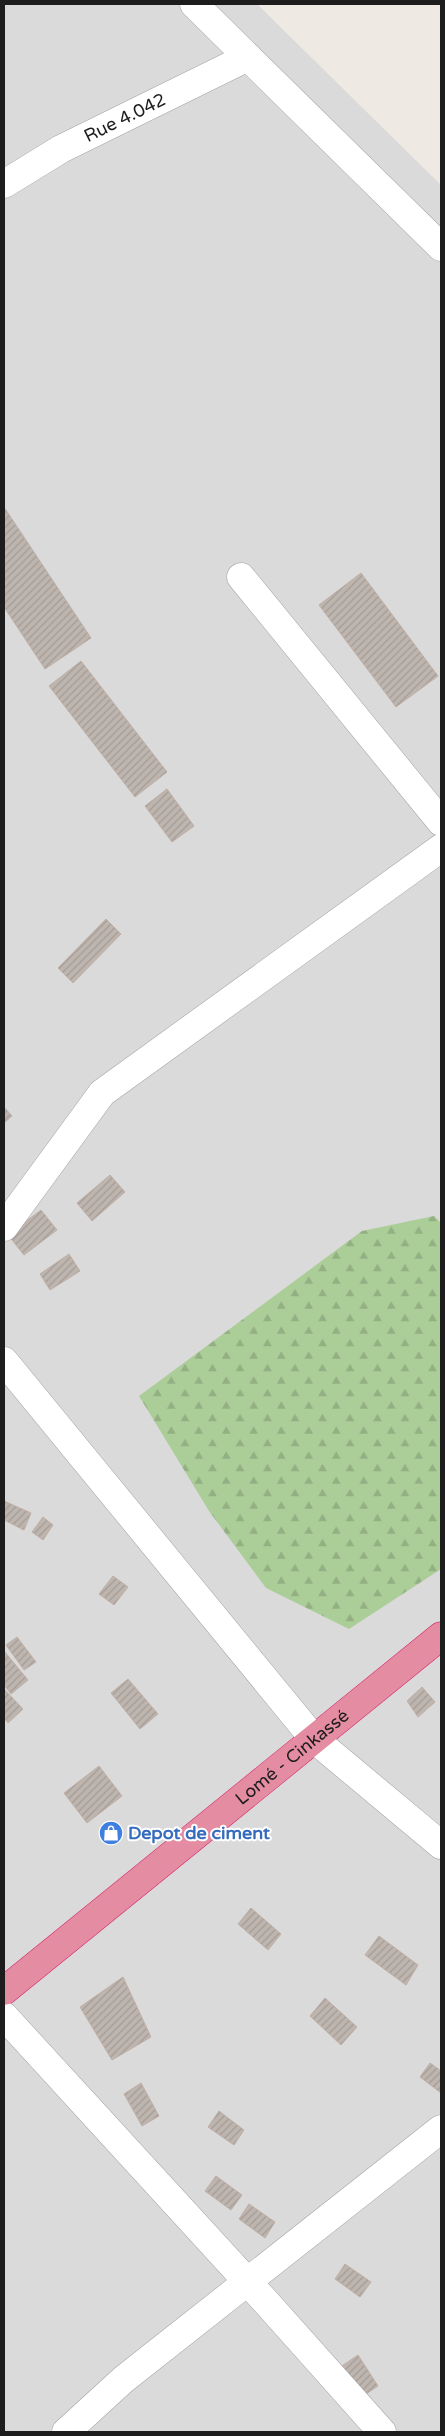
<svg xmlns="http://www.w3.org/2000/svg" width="445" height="2436" font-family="'Varela Round',sans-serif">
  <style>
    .residential { fill: #dbdada }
    .forest { fill: url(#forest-firs) }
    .building { fill: url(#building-hatch); stroke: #bfafa6 }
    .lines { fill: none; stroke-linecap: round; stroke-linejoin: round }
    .minor-casing { stroke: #a4a4a4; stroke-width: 29 }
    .highway-casing { stroke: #d5276d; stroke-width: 29 }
    .minor { stroke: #fff; stroke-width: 28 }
    .highway { stroke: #e48ca1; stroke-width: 28 }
    .labels { text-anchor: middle; stroke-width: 4; stroke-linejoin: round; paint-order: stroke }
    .street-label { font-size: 18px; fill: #1d1d1d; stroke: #fff }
    .shop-label { font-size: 18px; font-weight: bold; fill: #366cbe; stroke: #fff; text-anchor: start }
  </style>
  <defs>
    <pattern id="forest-firs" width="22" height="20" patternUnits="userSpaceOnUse" patternTransform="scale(1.25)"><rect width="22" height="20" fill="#abcd98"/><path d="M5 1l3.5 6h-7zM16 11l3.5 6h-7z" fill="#93b083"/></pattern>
    <pattern id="building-hatch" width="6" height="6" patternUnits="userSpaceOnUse" patternTransform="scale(1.25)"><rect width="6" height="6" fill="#beb5af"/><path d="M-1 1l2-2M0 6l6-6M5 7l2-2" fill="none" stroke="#a39b96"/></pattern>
  </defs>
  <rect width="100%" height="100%" fill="#eeeae3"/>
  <path class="residential" d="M 4,4 L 257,4 L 441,185 L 441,2432 L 4,2432 Z"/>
  <path class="forest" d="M 434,1216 L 441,1223 L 441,1569 L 349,1629 L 266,1588 L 209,1511 L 139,1396 L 362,1231 Z"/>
  <g class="building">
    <path d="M 4,507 L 91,638 L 45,669 L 4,607 Z"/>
    <path d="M 361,573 L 438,676 L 396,707 L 319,605 Z"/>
    <path d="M 81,661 L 167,772 L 135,797 L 49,686 Z"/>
    <path d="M 167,789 L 194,826 L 172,842 L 145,806 Z"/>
    <path d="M 106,919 L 121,934 L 73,983 L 58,968 Z"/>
    <path d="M 4,1107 L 12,1116 L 4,1123 Z"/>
    <path d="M 110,1175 L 125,1192 L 92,1221 L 77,1203 Z"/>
    <path d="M 41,1210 L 57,1230 L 24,1255 L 8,1235 Z"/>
    <path d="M 69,1254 L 80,1271 L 50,1290 L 40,1274 Z"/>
    <path d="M 4,1501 L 31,1513 L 24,1530 L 4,1520 Z"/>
    <path d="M 43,1517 L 53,1525 L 43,1540 L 32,1532 Z"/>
    <path d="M 113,1576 L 128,1587 L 114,1605 L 99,1594 Z"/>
    <path d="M 17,1637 L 36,1662 L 24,1670 L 6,1645 Z"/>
    <path d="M 4,1651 L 28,1680 L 11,1694 L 4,1685 Z"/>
    <path d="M 128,1679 L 158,1714 L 140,1729 L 111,1693 Z"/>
    <path d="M 422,1687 L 435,1702 L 418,1717 L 407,1701 Z"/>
    <path d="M 4,1689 L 23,1709 L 8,1723 L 4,1718 Z"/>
    <path d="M 99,1766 L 122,1796 L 87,1823 L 64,1793 Z"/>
    <path d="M 251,1908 L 281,1934 L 268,1950 L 238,1924 Z"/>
    <path d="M 379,1936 L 418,1965 L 406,1985 L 365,1955 Z"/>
    <path d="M 123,1977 L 151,2037 L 112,2060 L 80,2007 Z"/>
    <path d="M 325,1998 L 357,2027 L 341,2045 L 310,2016 Z"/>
    <path d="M 430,2063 L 441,2071 L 441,2093 L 420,2077 Z"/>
    <path d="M 141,2083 L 159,2116 L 142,2126 L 124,2094 Z"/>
    <path d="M 219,2111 L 244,2130 L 234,2145 L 208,2127 Z"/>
    <path d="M 216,2176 L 242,2195 L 231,2210 L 205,2191 Z"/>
    <path d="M 249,2204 L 275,2222 L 265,2238 L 239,2219 Z"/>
    <path d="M 345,2264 L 371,2282 L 360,2297 L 335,2279 Z"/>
    <path d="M 358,2355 L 378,2386 L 360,2398 L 339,2368 Z"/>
  </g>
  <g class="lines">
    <g class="minor-casing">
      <g id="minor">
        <path d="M 194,4 L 441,247"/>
        <path id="s1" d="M 4,184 L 61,149 L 248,57"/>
        <path d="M 241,577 L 441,822"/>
        <path d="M 4,1227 L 102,1093 L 441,848"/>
        <path d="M 4,1361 L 314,1739 L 441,1845"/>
        <path d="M 4,2016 L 266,2302 L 382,2432"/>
        <path d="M 66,2432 L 124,2379 L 441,2129"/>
      </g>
    </g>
    <g class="highway-casing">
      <g id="highway">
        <path id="s2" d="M 4,1991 L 441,1636"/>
      </g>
    </g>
    <use href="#minor" class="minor"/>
    <use href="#highway" class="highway"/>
  </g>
  <defs>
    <g id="shop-disc" transform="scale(1.25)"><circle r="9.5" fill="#3f7fe0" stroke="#fff"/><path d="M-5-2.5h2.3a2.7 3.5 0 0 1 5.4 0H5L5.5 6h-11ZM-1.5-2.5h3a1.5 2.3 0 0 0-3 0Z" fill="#fff"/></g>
  </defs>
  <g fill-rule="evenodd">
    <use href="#shop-disc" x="111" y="1833"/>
  </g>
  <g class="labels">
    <g class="street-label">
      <text dy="6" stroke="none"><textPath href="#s1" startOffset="138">Rue 4.042</textPath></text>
      <text dy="6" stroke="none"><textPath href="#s2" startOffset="371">Lomé - Cinkassé</textPath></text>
    </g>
    <g class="shop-label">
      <text x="128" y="1839">Depot de ciment</text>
    </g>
  </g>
  <rect width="445" height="2436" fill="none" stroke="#1d1d1d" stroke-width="10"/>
</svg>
